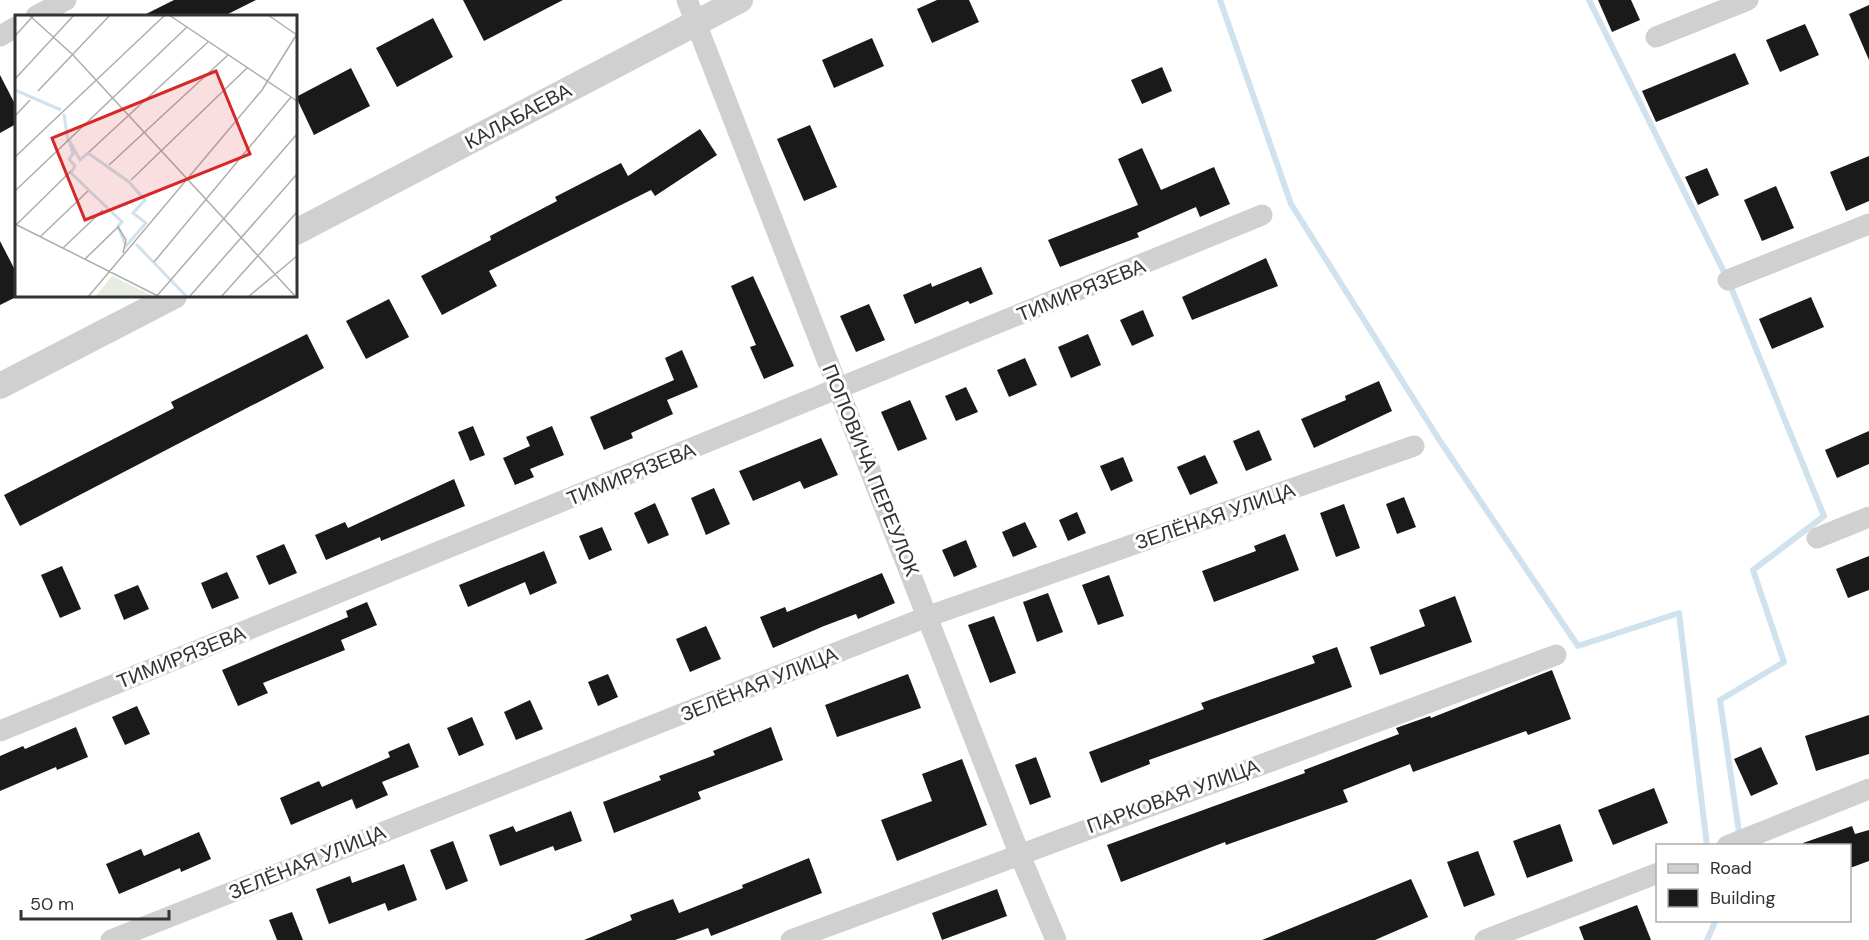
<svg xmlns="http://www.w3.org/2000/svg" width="1869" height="940" font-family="'DM Sans',sans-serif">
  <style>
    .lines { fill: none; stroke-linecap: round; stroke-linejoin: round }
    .stream { stroke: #cfe2ee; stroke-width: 6 }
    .building { fill: #1a1a1a }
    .minor { stroke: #d0d0d0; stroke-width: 21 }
    .tertiary { stroke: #d0d0d0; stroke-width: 26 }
    .labels { text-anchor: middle; stroke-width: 6; stroke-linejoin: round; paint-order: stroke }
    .street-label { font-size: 20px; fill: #333; stroke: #fff }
    .inset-river { fill: none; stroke: #cfe2ee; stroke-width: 3 }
    .inset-road { fill: none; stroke: #adadad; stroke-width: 1.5 }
    .view { fill: #d62828; fill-opacity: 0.15; stroke: #d62828; stroke-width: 3 }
    .inset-edge { fill: none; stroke: #333; stroke-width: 3 }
  </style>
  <rect width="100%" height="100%" fill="#fff"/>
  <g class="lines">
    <g class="stream">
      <path d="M 1220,0 L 1291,204 L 1440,441 L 1578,646 L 1679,613 L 1707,846"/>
      <path d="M 1589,0 L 1728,280 L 1824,516 L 1753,570 L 1784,662 L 1720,700 L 1739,832 L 1735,835"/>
      <path d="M 1707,940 L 1716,920"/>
    </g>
  </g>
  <g class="building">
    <path d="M 174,0 L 256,0 L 224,16 L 142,16 Z"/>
    <path d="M 463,0 L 563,0 L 484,41 Z"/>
    <path d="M 937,0 L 969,0 L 979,22 L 932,43 L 917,9 Z"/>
    <path d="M 1598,0 L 1631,0 L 1640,20 L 1612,32 Z"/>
    <path d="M 1869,5 L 1869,60 L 1849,14 Z"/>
    <path d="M 433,18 L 453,57 L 397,87 L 376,48 Z"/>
    <path d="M 1805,24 L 1819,55 L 1780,72 L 1766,40 Z"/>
    <path d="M 872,38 L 884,66 L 834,88 L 822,60 Z"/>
    <path d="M 1735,53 L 1749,84 L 1656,122 L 1642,91 Z"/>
    <path d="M 1162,67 L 1172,91 L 1142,104 L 1131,80 Z"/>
    <path d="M 351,68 L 370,106 L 314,135 L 296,97 Z"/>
    <path d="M 0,75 L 16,106 L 16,124 L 0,133 Z"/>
    <path d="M 810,125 L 837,187 L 804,201 L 777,139 Z"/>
    <path d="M 700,129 L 717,155 L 655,196 L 651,190 L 489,271 L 497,286 L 442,315 L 421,276 L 491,240 L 490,236 L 557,201 L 555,197 L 621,163 L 628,176 Z"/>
    <path d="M 1142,148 L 1161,190 L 1214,167 L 1230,204 L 1200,217 L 1196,207 L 1137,233 L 1139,237 L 1060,267 L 1048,240 L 1138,205 L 1118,159 Z"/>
    <path d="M 1869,156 L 1869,201 L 1846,211 L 1830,172 Z"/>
    <path d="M 1707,168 L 1719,195 L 1698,205 L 1685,177 Z"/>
    <path d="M 1776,186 L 1794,228 L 1762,241 L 1744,200 Z"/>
    <path d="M 0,241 L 16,272 L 16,297 L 0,305 Z"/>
    <path d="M 1266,258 L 1278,286 L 1192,320 L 1182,297 Z"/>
    <path d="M 981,267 L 993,294 L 970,304 L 968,301 L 915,324 L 903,295 L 931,283 L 932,287 Z"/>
    <path d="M 753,276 L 794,366 L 764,379 L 750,347 L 756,345 L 731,286 Z"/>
    <path d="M 1811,297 L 1824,327 L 1772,349 L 1759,319 Z"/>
    <path d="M 389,299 L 409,337 L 366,359 L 346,321 Z"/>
    <path d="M 869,304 L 885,340 L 856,352 L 840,316 Z"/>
    <path d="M 1143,310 L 1154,336 L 1132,346 L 1120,320 Z"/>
    <path d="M 307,334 L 324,368 L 20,526 L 4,495 L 174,408 L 171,402 Z"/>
    <path d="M 1088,334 L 1101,365 L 1071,378 L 1058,347 Z"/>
    <path d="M 682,350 L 698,387 L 667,400 L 673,414 L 631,433 L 633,438 L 604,450 L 590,417 L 674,380 L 665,358 Z"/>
    <path d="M 1025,358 L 1037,385 L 1009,397 L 997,370 Z"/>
    <path d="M 1379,381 L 1392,411 L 1314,448 L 1301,419 L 1346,400 L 1345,396 Z"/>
    <path d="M 966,387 L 978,412 L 956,421 L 945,396 Z"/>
    <path d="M 910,400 L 927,439 L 898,451 L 881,412 Z"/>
    <path d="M 473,426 L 485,455 L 470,461 L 458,432 Z"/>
    <path d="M 552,426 L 564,455 L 530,469 L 534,477 L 515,485 L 503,458 L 530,446 L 526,437 Z"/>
    <path d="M 1259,430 L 1272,460 L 1246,471 L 1233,441 Z"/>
    <path d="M 1869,431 L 1869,464 L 1837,478 L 1825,450 Z"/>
    <path d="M 821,438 L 838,475 L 804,489 L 800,481 L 753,501 L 739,471 Z"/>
    <path d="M 1205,455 L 1218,483 L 1190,495 L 1177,467 Z"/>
    <path d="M 1123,457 L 1133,481 L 1111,491 L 1100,466 Z"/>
    <path d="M 454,479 L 465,506 L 381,541 L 380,537 L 326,560 L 315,535 L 345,522 L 348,528 Z"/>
    <path d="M 714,488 L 730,524 L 706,535 L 691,498 Z"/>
    <path d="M 1404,497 L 1416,527 L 1397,534 L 1386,504 Z"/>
    <path d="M 655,503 L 669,535 L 648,544 L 634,513 Z"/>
    <path d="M 1344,504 L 1360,548 L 1336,557 L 1320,513 Z"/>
    <path d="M 1077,512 L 1086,533 L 1068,541 L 1059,520 Z"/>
    <path d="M 1025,522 L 1037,547 L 1013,557 L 1002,532 Z"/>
    <path d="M 602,527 L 612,550 L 589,560 L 579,536 Z"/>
    <path d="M 1285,534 L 1299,570 L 1214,602 L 1202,571 L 1256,551 L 1254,546 Z"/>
    <path d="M 966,540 L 977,567 L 954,577 L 942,550 Z"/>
    <path d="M 284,544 L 297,573 L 269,585 L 256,556 Z"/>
    <path d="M 544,551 L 557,583 L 530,595 L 525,582 L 468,607 L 459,585 Z"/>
    <path d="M 1869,556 L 1869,590 L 1848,598 L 1836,569 Z"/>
    <path d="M 62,566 L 81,609 L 60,618 L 41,575 Z"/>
    <path d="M 227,572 L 239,598 L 212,609 L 201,583 Z"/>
    <path d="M 882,573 L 895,603 L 858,619 L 856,614 L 824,626 L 773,648 L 760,617 L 785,607 L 787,612 Z"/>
    <path d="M 1109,575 L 1124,616 L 1098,625 L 1082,585 Z"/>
    <path d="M 138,585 L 149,609 L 124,620 L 114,595 Z"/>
    <path d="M 1048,593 L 1063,632 L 1037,642 L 1023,602 Z"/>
    <path d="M 1455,596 L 1472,642 L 1380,675 L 1370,647 L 1425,626 L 1419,610 Z"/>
    <path d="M 367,602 L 377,625 L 341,640 L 345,650 L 263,683 L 268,693 L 238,706 L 222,670 L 348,617 L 346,611 Z"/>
    <path d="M 994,616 L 1016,673 L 990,683 L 968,625 Z"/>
    <path d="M 706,626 L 721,659 L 690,672 L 676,639 Z"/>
    <path d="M 1337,647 L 1352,687 L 1149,760 L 1150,764 L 1101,783 L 1089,752 L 1204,709 L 1201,703 L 1315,663 L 1312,656 Z"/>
    <path d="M 1552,670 L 1571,719 L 1528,735 L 1526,731 L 1413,772 L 1410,764 L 1343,790 L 1348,802 L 1226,845 L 1225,842 L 1121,882 L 1107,845 L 1305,773 L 1304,770 L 1399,734 L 1396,728 L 1430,716 L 1431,718 Z"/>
    <path d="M 608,674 L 618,697 L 598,706 L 588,682 Z"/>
    <path d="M 908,674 L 921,708 L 837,737 L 825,705 Z"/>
    <path d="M 530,700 L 543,729 L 516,740 L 504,712 Z"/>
    <path d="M 137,706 L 150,734 L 125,745 L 112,717 Z"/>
    <path d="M 1869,715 L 1869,754 L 1816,771 L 1805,736 Z"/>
    <path d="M 472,717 L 484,745 L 459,756 L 447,728 Z"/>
    <path d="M 76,727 L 88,757 L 57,770 L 56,767 L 0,791 L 0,756 L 23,746 L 25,749 Z"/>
    <path d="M 771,727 L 783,760 L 698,792 L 701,799 L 614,833 L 603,802 L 661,780 L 659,776 L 715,755 L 713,751 Z"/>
    <path d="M 409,743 L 419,767 L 382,782 L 388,795 L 356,809 L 352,799 L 291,825 L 280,798 L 319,781 L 322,787 L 390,757 L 388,752 Z"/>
    <path d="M 1761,747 L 1778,784 L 1751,796 L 1734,759 Z"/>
    <path d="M 1036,757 L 1051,797 L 1030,805 L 1015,765 Z"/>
    <path d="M 962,759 L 987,825 L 897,861 L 881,820 L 932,801 L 922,774 Z"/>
    <path d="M 1654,788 L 1668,823 L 1613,845 L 1598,810 Z"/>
    <path d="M 571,811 L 582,841 L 555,851 L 553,846 L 500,866 L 489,835 L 513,826 L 516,832 Z"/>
    <path d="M 1560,824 L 1573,861 L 1527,878 L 1513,841 Z"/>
    <path d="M 1852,826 L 1855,834 L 1869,830 L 1869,861 L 1850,868 L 1850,846 L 1803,846 L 1803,843 Z"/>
    <path d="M 199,832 L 211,859 L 181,872 L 180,868 L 119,894 L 106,864 L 141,849 L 144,856 Z"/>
    <path d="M 453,841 L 468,881 L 446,890 L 430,850 Z"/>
    <path d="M 1478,851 L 1495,895 L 1464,907 L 1447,862 Z"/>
    <path d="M 809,858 L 822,893 L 711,936 L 708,928 L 675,940 L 584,940 L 632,920 L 630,915 L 673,899 L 679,913 L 743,888 L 742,885 Z"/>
    <path d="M 404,864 L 417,900 L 388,911 L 385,903 L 329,924 L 316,889 L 350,876 L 352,883 Z"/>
    <path d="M 1411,879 L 1428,917 L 1375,940 L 1262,940 Z"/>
    <path d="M 997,889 L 1007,916 L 942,940 L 932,913 Z"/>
    <path d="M 1637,905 L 1651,940 L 1584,940 L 1579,927 Z"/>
    <path d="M 292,912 L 303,940 L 277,940 L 269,920 Z"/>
  </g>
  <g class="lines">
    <g class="minor">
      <path d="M 687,0 L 1019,853 L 1056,940"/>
      <path d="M 36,16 L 66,0"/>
      <path d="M 0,36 L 16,27"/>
      <path d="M 1656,37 L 1748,0"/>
      <path d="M 1728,280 L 1869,224"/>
      <path d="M 1817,538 L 1869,517"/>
      <path d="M 0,731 L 1262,215"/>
      <path d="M 1727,846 L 1869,789"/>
      <path d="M 111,940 L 929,616 L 1414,446"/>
      <path d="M 791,940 L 1556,655"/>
      <path d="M 1485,940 L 1658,873"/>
    </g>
    <g class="tertiary">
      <path d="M 296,232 L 740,0"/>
      <path d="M 0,386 L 174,296"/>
    </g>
  </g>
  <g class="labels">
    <g class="street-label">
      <text transform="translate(518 116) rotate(-28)" y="7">КАЛАБАЕВА</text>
      <text transform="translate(1081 290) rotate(-22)" y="7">ТИМИРЯЗЕВА</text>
      <text transform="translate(871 470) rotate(68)" y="7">ПОПОВИЧА ПЕРЕУЛОК</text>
      <text transform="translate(631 474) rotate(-22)" y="7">ТИМИРЯЗЕВА</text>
      <text transform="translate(1215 516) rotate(-19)" y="7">ЗЕЛЁНАЯ УЛИЦА</text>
      <text transform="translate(181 657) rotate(-22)" y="7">ТИМИРЯЗЕВА</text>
      <text transform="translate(759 684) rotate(-22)" y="7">ЗЕЛЁНАЯ УЛИЦА</text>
      <text transform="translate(1173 796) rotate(-20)" y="7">ПАРКОВАЯ УЛИЦА</text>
      <text transform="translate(307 862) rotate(-22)" y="7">ЗЕЛЁНАЯ УЛИЦА</text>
    </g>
  </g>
  <g transform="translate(15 15)">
    <rect width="282" height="282" fill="#fff"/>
    <path d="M 97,261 L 138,281 L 80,282 Z" fill="#e6ecdf"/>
    <path class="inset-river" d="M 0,75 L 46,95M 49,99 L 53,126M 54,125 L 65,145 L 73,138 L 114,167 L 130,185 L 118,198 L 131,208 L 111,231 L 103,211 L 107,207 L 56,158 L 60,151 L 54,144 L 58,139 ZM 121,229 L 172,282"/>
    <path class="inset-road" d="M 14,0 L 58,40 L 281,282M 154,0 L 282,86M 253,0 L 282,20M 0,21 L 19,0M 0,64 L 59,0M 23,76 L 95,0M 0,101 L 15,85M 74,137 L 193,27M 0,142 L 150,0M 94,150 L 213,40M 116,165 L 232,53M 0,176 L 172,12M 0,209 L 145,282M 1,210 L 56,156M 25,222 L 73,176M 48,233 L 88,195M 70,244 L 103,212 L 111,225 L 108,238M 139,247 L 276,82M 175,281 L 282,159M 73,282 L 247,75 L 282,19M 141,282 L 282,119M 206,282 L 282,197M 233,282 L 282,241"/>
    <path class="view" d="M 201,56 L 235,139 L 70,205 L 37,123 Z"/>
    <rect width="282" height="282" class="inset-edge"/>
  </g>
  <rect x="1656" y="844" width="195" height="78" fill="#ffffff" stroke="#adadad" stroke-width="1.5"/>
  <rect x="1668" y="864" width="30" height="9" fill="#d0d0d0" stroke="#adadad" stroke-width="1.5"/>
  <text x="1710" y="874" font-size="18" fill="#333333">Road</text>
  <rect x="1668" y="889" width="30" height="18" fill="#1a1a1a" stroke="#adadad" stroke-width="1.5"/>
  <text x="1710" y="904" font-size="18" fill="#333333">Building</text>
  <path d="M21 910v9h148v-9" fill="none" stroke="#333333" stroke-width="3"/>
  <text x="30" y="910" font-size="18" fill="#333333" stroke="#ffffff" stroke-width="4.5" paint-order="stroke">50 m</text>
</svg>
